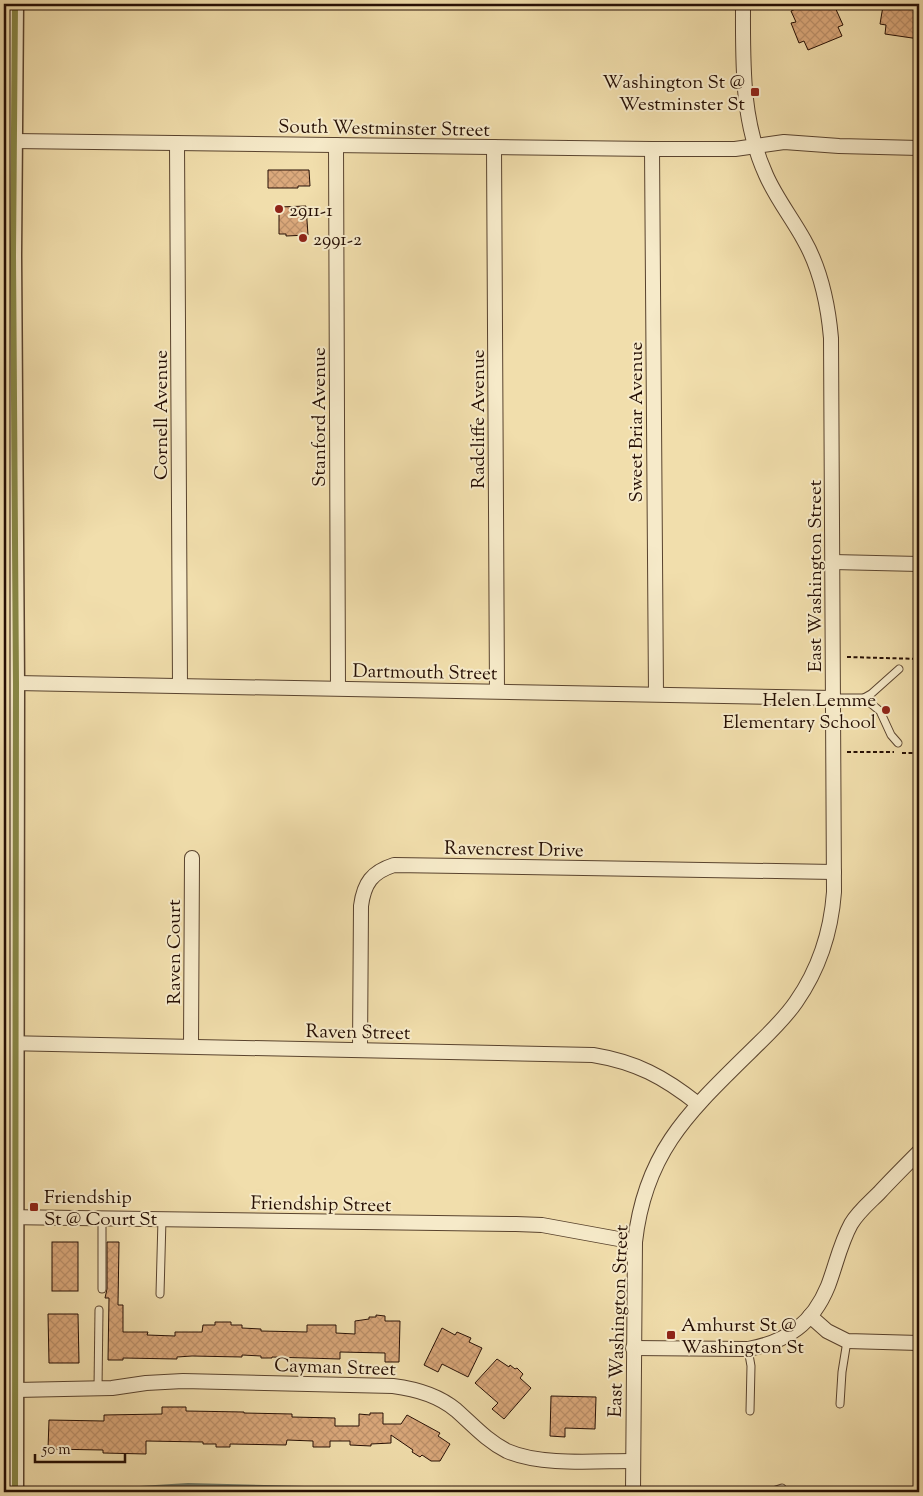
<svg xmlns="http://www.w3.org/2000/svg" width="923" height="1496" font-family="'Sorts Mill Goudy',serif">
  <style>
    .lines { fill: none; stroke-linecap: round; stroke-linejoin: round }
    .stream { stroke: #6c7765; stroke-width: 4 }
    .building { fill: url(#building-cross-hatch); stroke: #260f04 }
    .service-casing { stroke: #59432e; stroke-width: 9 }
    .minor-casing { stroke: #59432e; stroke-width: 16 }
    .tertiary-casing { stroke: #59432e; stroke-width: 19 }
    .path { stroke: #260f04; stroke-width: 2; stroke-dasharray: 4 2.5; stroke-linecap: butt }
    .service { stroke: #f6eac9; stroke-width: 7 }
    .minor { stroke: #f6eac9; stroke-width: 14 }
    .tertiary { stroke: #f6eac9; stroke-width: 16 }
    .bus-1-casing { stroke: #f6eac9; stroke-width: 10 }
    .bus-1 { stroke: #888847; stroke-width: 6 }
    .poi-dot { fill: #8f2418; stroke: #f6eac9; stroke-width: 2 }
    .labels { text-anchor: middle; stroke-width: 4; stroke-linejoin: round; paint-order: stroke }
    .poi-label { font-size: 19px; fill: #260f04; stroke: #f6eac9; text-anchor: start }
    .street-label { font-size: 19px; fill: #260f04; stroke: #f6eac9 }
  </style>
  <defs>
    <pattern id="building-cross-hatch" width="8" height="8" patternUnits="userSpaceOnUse" patternTransform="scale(1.25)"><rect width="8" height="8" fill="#dba97c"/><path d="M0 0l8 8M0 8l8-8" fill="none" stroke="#bc906a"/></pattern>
  </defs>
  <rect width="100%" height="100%" fill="#f1deac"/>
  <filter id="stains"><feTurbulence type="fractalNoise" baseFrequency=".004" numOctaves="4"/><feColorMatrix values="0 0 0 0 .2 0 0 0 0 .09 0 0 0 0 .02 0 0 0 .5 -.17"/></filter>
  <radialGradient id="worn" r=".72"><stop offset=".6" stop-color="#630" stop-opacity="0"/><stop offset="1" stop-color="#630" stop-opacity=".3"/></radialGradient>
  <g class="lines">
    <path class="stream" d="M 75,1492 L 188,1485 L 386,1490 L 396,1492"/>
  </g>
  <g class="building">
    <path d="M 807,4 L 829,4 L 830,7 L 834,5 L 843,25 L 838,27 L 842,36 L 808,50 L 804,41 L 799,43 L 791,23 L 796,22 L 791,11 Z"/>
    <path d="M 889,4 L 919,4 L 919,39 L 885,34 L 886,25 L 880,24 L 883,6 L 888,7 Z"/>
    <path d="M 268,170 L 309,170 L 310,186 L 298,186 L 298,188 L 268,188 Z"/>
    <path d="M 306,206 L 308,235 L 286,236 L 286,234 L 279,234 L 279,207 Z"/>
    <rect x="52" y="1242" width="26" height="49"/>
    <path d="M 107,1242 L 119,1242 L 118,1305 L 123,1305 L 123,1332 L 148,1332 L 147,1335 L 175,1336 L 175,1332 L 202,1332 L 203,1325 L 215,1325 L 215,1322 L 231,1322 L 231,1325 L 242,1325 L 242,1328 L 261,1329 L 261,1331 L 307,1332 L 307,1325 L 336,1325 L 336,1333 L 355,1334 L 355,1321 L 369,1319 L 369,1317 L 376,1317 L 376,1315 L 385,1316 L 385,1321 L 400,1321 L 399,1362 L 385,1362 L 385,1353 L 340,1352 L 340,1359 L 272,1357 L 272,1358 L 261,1358 L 261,1356 L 242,1355 L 242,1357 L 192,1356 L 177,1357 L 177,1359 L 123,1358 L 123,1360 L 108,1360 L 109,1298 L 105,1298 L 107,1289 Z"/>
    <path d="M 48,1314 L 78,1314 L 79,1363 L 49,1363 Z"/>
    <path d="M 442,1328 L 455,1335 L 457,1332 L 471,1338 L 469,1342 L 482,1348 L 468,1377 L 442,1364 L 438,1372 L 424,1365 Z"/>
    <path d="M 497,1359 L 509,1367 L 510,1365 L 515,1369 L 517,1368 L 523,1374 L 520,1378 L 531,1388 L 504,1419 L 492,1409 L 498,1403 L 475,1383 Z"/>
    <path d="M 551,1396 L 596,1397 L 595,1429 L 565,1428 L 565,1437 L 550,1436 Z"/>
    <path d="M 162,1407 L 186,1407 L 186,1411 L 244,1412 L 244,1413 L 292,1414 L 292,1417 L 335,1418 L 335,1426 L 359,1426 L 359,1414 L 370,1415 L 370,1413 L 383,1413 L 383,1424 L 401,1424 L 407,1415 L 440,1433 L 438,1436 L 450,1444 L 440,1461 L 431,1461 L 422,1455 L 420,1457 L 412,1452 L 413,1450 L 391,1435 L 391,1443 L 371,1444 L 371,1446 L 350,1445 L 350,1441 L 330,1441 L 330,1447 L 313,1447 L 313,1441 L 287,1440 L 286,1445 L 230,1444 L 230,1447 L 216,1447 L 216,1444 L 203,1444 L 203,1442 L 146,1441 L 146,1454 L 103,1453 L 103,1450 L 48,1449 L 49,1420 L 104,1421 L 104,1415 L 162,1414 Z"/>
  </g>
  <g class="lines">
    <g class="service-casing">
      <g id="service">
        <path d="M 834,698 L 864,698"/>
        <path d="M 898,743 L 891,735 L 880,711 L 864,698 L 871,694 L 899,669"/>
        <path d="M 102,1289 L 102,1219"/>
        <path d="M 160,1294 L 162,1219"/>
        <path d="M 748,1349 L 751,1366 L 750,1411"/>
        <path d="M 98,1388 L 99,1310"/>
        <path d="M 840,1404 L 842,1372 L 847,1341"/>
        <path d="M 770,1492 L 782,1488"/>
      </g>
    </g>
    <g class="minor-casing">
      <g id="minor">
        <path d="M 13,141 L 652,149 L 735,149 L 784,142 L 839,146 L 919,148"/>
        <path d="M 177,143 L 180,686"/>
        <path d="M 336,145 L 338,688"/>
        <path d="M 494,147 L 497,691"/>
        <path d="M 652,149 L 656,694"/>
        <path d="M 833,562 L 919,564"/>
        <path d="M 16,683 L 834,698"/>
        <path d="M 4,1043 L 593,1055 C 636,1062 664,1077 698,1104"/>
        <path d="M 191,1046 L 192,858"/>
        <path d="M 360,1049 L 361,906 C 364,883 372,872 394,865 L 834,872"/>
        <path d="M 4,1217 L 516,1224 L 542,1225 L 635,1242"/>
        <path d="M 810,1316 L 827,1331 L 847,1341 L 919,1343"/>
        <path d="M 633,1348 L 748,1349 C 787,1342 813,1323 828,1286 C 836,1265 840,1244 851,1224 C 858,1212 869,1203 879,1193 C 892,1179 906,1165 919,1152"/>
        <path d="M 16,1390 L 112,1388 L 146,1383 L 183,1381 L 393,1386 C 417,1389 438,1395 456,1410 C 473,1425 487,1441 507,1451 C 541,1466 595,1461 632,1461"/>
        <path d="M 633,1492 L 635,1242 C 645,1152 689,1112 750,1052 C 766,1036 783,1021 796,1002 C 819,969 831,933 834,892 L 831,338 C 828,304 821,270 804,240 C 792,218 776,198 766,175 C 741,120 743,63 743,4"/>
      </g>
    </g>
    <g class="tertiary-casing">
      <path id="tertiary" d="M 15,4 L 13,255 L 16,683 L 15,1492"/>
    </g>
    <g class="path">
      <path d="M 847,657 L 919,659"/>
      <path d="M 847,752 L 894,752"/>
      <path d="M 902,753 L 919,753"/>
    </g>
    <use href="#service" class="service"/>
    <use href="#minor" class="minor"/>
    <use href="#tertiary" class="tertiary"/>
    <g class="bus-1-casing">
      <path id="bus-1" d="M 15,4 L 13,255 L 16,683 L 15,1492"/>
    </g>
    <use href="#bus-1" class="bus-1"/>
  </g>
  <g class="poi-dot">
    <rect x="750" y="87" width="10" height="10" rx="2.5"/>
    <circle cx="279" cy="209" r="5"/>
    <circle cx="303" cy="238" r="5"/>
    <circle cx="886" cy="710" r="5"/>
    <rect x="29" y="1202" width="10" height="10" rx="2.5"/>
    <rect x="666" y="1330" width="10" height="10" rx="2.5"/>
  </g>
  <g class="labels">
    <g class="poi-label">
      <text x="745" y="88" text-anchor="end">Washington St @<tspan x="745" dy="22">Westminster St</tspan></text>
      <text x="289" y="216">2911-1</text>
      <text x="313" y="245">2991-2</text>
      <text x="876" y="706" text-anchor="end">Helen Lemme<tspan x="876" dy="22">Elementary School</tspan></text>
      <text x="44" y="1203">Friendship<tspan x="44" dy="22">St @ Court St</tspan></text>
      <text x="681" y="1331">Amhurst St @<tspan x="681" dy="22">Washington St</tspan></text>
    </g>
    <g class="street-label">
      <text transform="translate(384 127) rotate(1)" y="7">South Westminster Street</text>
      <text transform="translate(160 415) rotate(-90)" y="7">Cornell Avenue</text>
      <text transform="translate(318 417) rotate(-90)" y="7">Stanford Avenue</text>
      <text transform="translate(477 419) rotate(-90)" y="7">Radcliffe Avenue</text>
      <text transform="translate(635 422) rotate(-90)" y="7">Sweet Briar Avenue</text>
      <text transform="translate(814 576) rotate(-90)" y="7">East Washington Street</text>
      <text transform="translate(425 671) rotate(1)" y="7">Dartmouth Street</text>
      <text transform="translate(514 848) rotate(1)" y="7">Ravencrest Drive</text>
      <text transform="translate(173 952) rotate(-90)" y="7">Raven Court</text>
      <text transform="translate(358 1031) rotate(1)" y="7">Raven Street</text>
      <text transform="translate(321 1203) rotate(1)" y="7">Friendship Street</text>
      <text transform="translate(617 1321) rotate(-88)" y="7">East Washington Street</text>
      <text transform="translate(335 1366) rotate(2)" y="7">Cayman Street</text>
    </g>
  </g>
  <rect width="923" height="1496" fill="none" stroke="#f1deac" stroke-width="20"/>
  <rect x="5" y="5" width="913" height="1486" fill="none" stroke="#260f04" stroke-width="2.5"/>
  <rect x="10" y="10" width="903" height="1476" fill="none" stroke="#260f04"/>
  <path d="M35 1454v8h90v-8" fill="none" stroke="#260f04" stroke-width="2.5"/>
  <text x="42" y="1454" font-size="15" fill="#260f04" stroke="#f6eac9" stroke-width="4" paint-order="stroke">50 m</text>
  <rect width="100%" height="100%" filter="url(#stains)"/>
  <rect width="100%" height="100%" fill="url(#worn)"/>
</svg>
